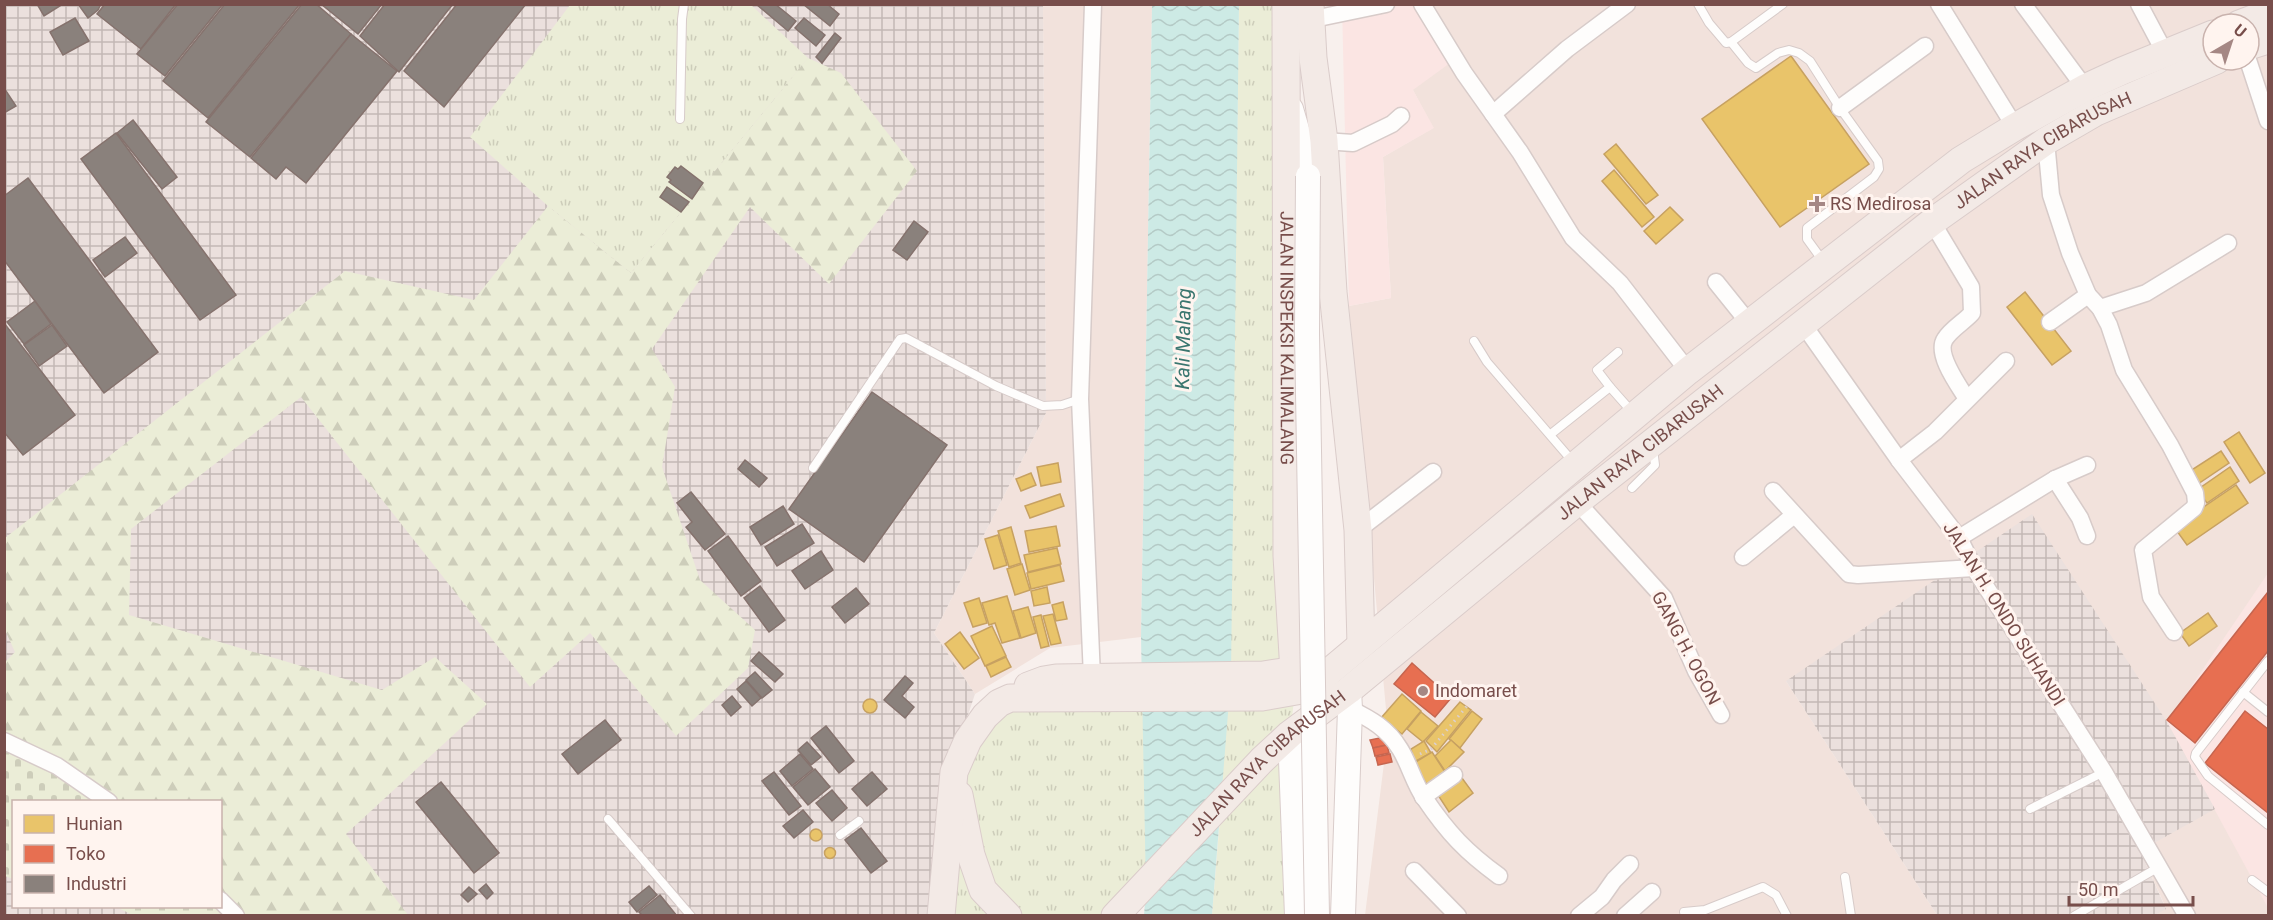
<svg xmlns="http://www.w3.org/2000/svg" width="2273" height="920" font-family="Roboto,sans-serif">
  <style>
    .residential { fill: #f2e2dc; fill-rule: evenodd }
    .commercial { fill: #fbe5e3 }
    .industrial { fill: url(#industrial-grid); fill-rule: evenodd }
    .grass { fill: url(#grass-tufts) }
    .forest { fill: url(#forest-firs) }
    .cemetery { fill: url(#cemetery-stones) }
    .water { fill: url(#water-waves) }
    .homes { fill: #e9c46a; stroke: #c7a161; stroke-width: 1.5 }
    .shops { fill: #e76f51; stroke: #c6654f; stroke-width: 1.5 }
    .industry { fill: #8a817c; stroke: #85726d; stroke-width: 1.5 }
    .lines { fill: none; stroke-linecap: round; stroke-linejoin: round }
    .lane-casing { stroke: #d7cbc9; stroke-width: 10 }
    .street-casing { stroke: #d7cbc9; stroke-width: 19 }
    .secondary-casing { stroke: #d9ccca; stroke-width: 26 }
    .primary-casing { stroke: #daccca; stroke-width: 29 }
    .path { stroke: #dbcfce; stroke-width: 3; stroke-dasharray: 1.5 4.5; stroke-linecap: butt }
    .lane { stroke: #fefdfc; stroke-width: 8 }
    .street { stroke: #fefdfc; stroke-width: 16 }
    .secondary { stroke: #fefdfc; stroke-width: 24 }
    .primary { stroke: #f3eae6; stroke-width: 27 }
    .secondary-bridge-casing { stroke: #d9ccca; stroke-width: 26; stroke-linecap: butt }
    .secondary-bridge { stroke: #fefdfc; stroke-width: 24 }
    .poi-dot { fill: #a58784; stroke: #fff4ef; stroke-width: 2 }
    .labels { text-anchor: middle; stroke-width: 6; stroke-linejoin: round; paint-order: stroke }
    .street-label { font-size: 18px; fill: #784e4b; stroke: #fff4ef }
    .poi-label { font-size: 18px; fill: #784e4b; stroke: #fff4ef; text-anchor: start }
    .water-label { font-size: 20px; font-style: italic; fill: #3a766f; stroke: #fff4ef }
  </style>
  <defs>
    <pattern id="industrial-grid" width="8" height="8" patternUnits="userSpaceOnUse" patternTransform="scale(1.5)"><rect width="8" height="8" fill="#ebe0dd"/><path d="M0 4h8M4 0v8" fill="none" stroke="#c3b8b5"/></pattern>
    <pattern id="grass-tufts" width="24" height="20" patternUnits="userSpaceOnUse" patternTransform="scale(1.5)"><rect width="24" height="20" fill="#ebedd7"/><path d="M3 7l-1-3M5 7V3M7 7l1-3M15 17l-1-3M17 17v-4M19 17l1-3" fill="none" stroke="#cdcdba"/></pattern>
    <pattern id="forest-firs" width="22" height="20" patternUnits="userSpaceOnUse" patternTransform="scale(1.5)"><rect width="22" height="20" fill="#ebedd7"/><path d="M5 1l3.5 6h-7zM16 11l3.5 6h-7z" fill="#cdcdba"/></pattern>
    <pattern id="cemetery-stones" width="16" height="16" patternUnits="userSpaceOnUse" patternTransform="scale(1.5)"><rect width="16" height="16" fill="#ebedd7"/><path d="M2 7V4a2 2 0 0 1 4 0v3zM10 15v-3a2 2 0 0 1 4 0v3z" fill="#cdcdba"/></pattern>
    <pattern id="water-waves" width="16" height="10" patternUnits="userSpaceOnUse" patternTransform="scale(1.5)"><rect width="16" height="10" fill="#cdeae5"/><path d="M0 5q4-4 8 0t8 0" fill="none" stroke="#b4cac6"/></pattern>
  </defs>
  <rect width="100%" height="100%" fill="#f8f0ed"/>
  <g class="residential">
    <path d="M 1043,5 L 1152,5 L 1141,637 L 1050,648 L 975,694 L 934,633 L 1046,413 Z"/>
    <path d="M 1416,5 L 2268,5 L 2268,915 L 2155,915 L 2166,908 L 2140,851 L 2214,808 L 1786,681 L 1937,915 L 1365,915 L 1388,731 L 1349,306 L 1391,298 L 1383,157 L 1433,128 L 1413,90 ZM 2213,24 L 2249,24 L 2249,60 L 2213,60 Z"/>
  </g>
  <g class="commercial">
    <path d="M 1342,5 L 1416,5 L 1457,58 L 1413,90 L 1434,128 L 1383,157 L 1391,298 L 1349,306 Z"/>
    <path d="M 2268,573 L 2268,908 L 2167,722 Z"/>
  </g>
  <g class="industrial">
    <path d="M 5,5 L 1043,5 L 1046,413 L 934,633 L 975,694 L 946,781 L 938,915 L 5,916 ZM 14,802 L 220,802 L 220,906 L 14,906 Z"/>
    <path d="M 2032,514 L 2167,722 L 2215,809 L 2140,851 L 2166,909 L 2155,915 L 1937,915 L 1786,681 Z"/>
  </g>
  <g class="grass">
    <path d="M 570,5 L 751,5 L 808,58 L 631,273 L 548,206 L 470,137 Z"/>
    <path d="M 1239,5 L 1285,5 L 1295,692 L 1290,734 L 1297,915 L 1212,915 L 1221,806 L 1115,915 L 941,916 L 950,800 L 985,716 L 1228,675 L 1233,442 Z"/>
  </g>
  <path class="forest" d="M 808,58 L 841,73 L 917,171 L 829,284 L 750,207 L 652,349 L 675,387 L 662,467 L 700,580 L 755,630 L 748,668 L 676,736 L 590,633 L 530,687 L 301,397 L 131,529 L 129,615 L 382,690 L 435,657 L 487,704 L 346,834 L 408,915 L 235,915 L 221,901 L 220,802 L 113,801 L 5,739 L 5,662 L 15,652 L 5,630 L 5,538 L 345,271 L 474,300 L 548,206 L 631,273 Z"/>
  <g class="cemetery">
    <path d="M 4,750 L 113,801 L 14,802 L 13,879 L 5,876 Z"/>
    <path d="M 220,906 L 235,915 L 133,915 L 116,907 Z"/>
  </g>
  <path class="water" d="M 1152,5 L 1239,5 L 1231,675 L 1212,915 L 1144,915 L 1146,890 L 1141,637 Z"/>
  <g class="homes">
    <path d="M 1791,56 L 1869,164 L 1780,227 L 1702,119 Z"/>
    <path d="M 1616,144 L 1658,195 L 1646,204 L 1604,154 Z"/>
    <path d="M 1614,170 L 1654,217 L 1642,227 L 1602,181 Z"/>
    <path d="M 1670,207 L 1683,220 L 1656,244 L 1644,231 Z"/>
    <path d="M 2025,292 L 2071,351 L 2052,365 L 2007,307 Z"/>
    <path d="M 2239,432 L 2265,473 L 2250,483 L 2224,442 Z"/>
    <path d="M 2221,451 L 2229,463 L 2195,486 L 2187,473 Z"/>
    <path d="M 1058,463 L 1061,482 L 1041,486 L 1037,467 Z"/>
    <path d="M 2230,467 L 2239,481 L 2207,503 L 2197,490 Z"/>
    <path d="M 1031,473 L 1036,485 L 1021,491 L 1016,479 Z"/>
    <path d="M 2236,485 L 2248,503 L 2187,545 L 2174,527 Z"/>
    <path d="M 1060,494 L 1064,506 L 1030,518 L 1025,506 Z"/>
    <path d="M 1056,526 L 1060,546 L 1029,552 L 1025,531 Z"/>
    <path d="M 1011,527 L 1021,563 L 1009,567 L 998,531 Z"/>
    <path d="M 998,535 L 1007,565 L 994,569 L 985,539 Z"/>
    <path d="M 1057,548 L 1061,564 L 1028,572 L 1024,555 Z"/>
    <path d="M 1022,564 L 1030,590 L 1015,595 L 1007,569 Z"/>
    <path d="M 1060,565 L 1064,581 L 1031,589 L 1027,573 Z"/>
    <path d="M 1047,587 L 1050,603 L 1034,606 L 1031,591 Z"/>
    <path d="M 1007,596 L 1020,638 L 1002,643 L 995,623 L 989,625 L 982,603 Z"/>
    <path d="M 979,598 L 987,623 L 973,627 L 964,603 Z"/>
    <path d="M 1063,602 L 1067,619 L 1056,621 L 1052,605 Z"/>
    <path d="M 1028,607 L 1036,633 L 1021,638 L 1013,611 Z"/>
    <path d="M 2208,613 L 2217,626 L 2189,646 L 2180,633 Z"/>
    <path d="M 1053,614 L 1061,643 L 1051,645 L 1043,616 Z"/>
    <path d="M 1041,615 L 1049,646 L 1041,648 L 1033,617 Z"/>
    <path d="M 992,626 L 1006,656 L 985,666 L 971,636 Z"/>
    <path d="M 960,632 L 979,658 L 964,669 L 945,644 Z"/>
    <path d="M 1006,657 L 1011,667 L 991,677 L 986,666 Z"/>
    <path d="M 1402,694 L 1421,711 L 1402,734 L 1381,718 Z"/>
    <circle cx="870" cy="706" r="7"/>
    <path d="M 1460,702 L 1471,710 L 1437,752 L 1426,741 Z"/>
    <path d="M 1472,711 L 1482,719 L 1460,748 L 1449,739 Z"/>
    <path d="M 1421,712 L 1438,726 L 1423,742 L 1407,729 Z"/>
    <path d="M 1451,740 L 1464,752 L 1445,771 L 1435,756 Z"/>
    <path d="M 1424,741 L 1431,753 L 1414,762 L 1411,749 Z"/>
    <path d="M 1432,752 L 1445,772 L 1427,785 L 1414,763 Z"/>
    <path d="M 1459,774 L 1473,793 L 1449,812 L 1436,792 Z"/>
    <circle cx="816" cy="835" r="6"/>
    <circle cx="830" cy="853" r="5.5"/>
  </g>
  <g class="shops">
    <path d="M 2268,592 L 2268,651 L 2195,743 L 2167,720 Z"/>
    <path d="M 1412,663 L 1451,698 L 1435,717 L 1394,684 Z"/>
    <path d="M 2245,711 L 2268,729 L 2268,813 L 2205,763 Z"/>
    <path d="M 1384,737 L 1387,745 L 1373,748 L 1370,740 Z"/>
    <path d="M 1387,745 L 1389,753 L 1375,756 L 1373,748 Z"/>
    <path d="M 1390,754 L 1392,762 L 1378,765 L 1376,757 Z"/>
  </g>
  <g class="industry">
    <path d="M 37,4 L 63,4 L 44,16 Z"/>
    <path d="M 78,4 L 101,4 L 98,10 L 88,18 Z"/>
    <path d="M 105,4 L 176,4 L 141,49 L 97,14 Z"/>
    <path d="M 178,4 L 223,4 L 165,76 L 137,54 Z"/>
    <path d="M 225,4 L 300,4 L 208,118 L 163,81 Z"/>
    <path d="M 302,4 L 316,4 L 351,34 L 250,157 L 206,122 Z"/>
    <path d="M 321,4 L 382,4 L 358,34 Z"/>
    <path d="M 385,4 L 453,4 L 399,72 L 360,36 Z"/>
    <path d="M 457,4 L 526,4 L 444,107 L 404,71 Z"/>
    <path d="M 756,4 L 775,4 L 796,21 L 788,31 Z"/>
    <path d="M 803,4 L 827,4 L 839,14 L 830,26 Z"/>
    <path d="M 75,18 L 89,41 L 63,55 L 50,32 Z"/>
    <path d="M 804,18 L 825,35 L 816,46 L 795,28 Z"/>
    <path d="M 835,33 L 841,38 L 822,63 L 816,57 Z"/>
    <path d="M 351,34 L 397,71 L 306,183 L 286,167 L 276,179 L 251,158 Z"/>
    <path d="M 4,88 L 16,106 L 4,113 Z"/>
    <path d="M 133,120 L 177,177 L 162,189 L 117,133 Z"/>
    <path d="M 116,133 L 236,295 L 200,320 L 81,159 Z"/>
    <path d="M 681,166 L 703,183 L 692,199 L 669,182 L 671,180 L 667,177 L 675,167 L 678,169 Z"/>
    <path d="M 28,178 L 158,352 L 104,393 L 4,260 L 4,196 Z"/>
    <path d="M 667,187 L 689,202 L 681,212 L 660,197 Z"/>
    <path d="M 914,221 L 928,232 L 907,260 L 893,250 Z"/>
    <path d="M 125,237 L 137,253 L 105,277 L 93,260 Z"/>
    <path d="M 35,301 L 51,324 L 24,344 L 7,322 Z"/>
    <path d="M 4,323 L 75,415 L 23,455 L 4,432 Z"/>
    <path d="M 52,325 L 67,346 L 39,366 L 24,345 Z"/>
    <path d="M 872,392 L 947,445 L 864,562 L 789,509 Z"/>
    <path d="M 745,460 L 767,478 L 759,487 L 738,469 Z"/>
    <path d="M 691,492 L 725,534 L 705,550 L 686,527 L 692,522 L 677,503 Z"/>
    <path d="M 783,506 L 794,524 L 761,545 L 750,527 Z"/>
    <path d="M 802,524 L 814,543 L 777,566 L 765,547 Z"/>
    <path d="M 728,536 L 761,581 L 741,596 L 708,551 Z"/>
    <path d="M 821,551 L 833,570 L 805,589 L 792,571 Z"/>
    <path d="M 760,586 L 785,620 L 769,632 L 744,598 Z"/>
    <path d="M 856,588 L 869,604 L 845,623 L 832,607 Z"/>
    <path d="M 759,652 L 783,674 L 775,682 L 751,661 Z"/>
    <path d="M 755,672 L 772,690 L 762,698 L 746,680 Z"/>
    <path d="M 905,676 L 913,683 L 902,696 L 914,707 L 905,718 L 884,700 Z"/>
    <path d="M 746,681 L 761,698 L 752,706 L 737,689 Z"/>
    <path d="M 732,696 L 741,707 L 731,716 L 722,705 Z"/>
    <path d="M 605,720 L 621,740 L 578,774 L 562,754 Z"/>
    <path d="M 826,726 L 854,761 L 839,773 L 811,738 Z"/>
    <path d="M 807,742 L 821,757 L 811,765 L 798,750 Z"/>
    <path d="M 800,754 L 813,769 L 792,786 L 780,771 Z"/>
    <path d="M 815,769 L 830,787 L 808,805 L 793,787 Z"/>
    <path d="M 774,772 L 801,806 L 789,815 L 762,781 Z"/>
    <path d="M 872,772 L 887,789 L 867,806 L 852,789 Z"/>
    <path d="M 441,782 L 499,853 L 474,873 L 416,802 Z"/>
    <path d="M 832,790 L 847,808 L 832,821 L 816,803 Z"/>
    <path d="M 803,810 L 813,822 L 794,838 L 783,826 Z"/>
    <path d="M 861,828 L 887,861 L 871,873 L 845,840 Z"/>
    <path d="M 486,884 L 493,893 L 487,899 L 479,890 Z"/>
    <path d="M 649,886 L 657,895 L 637,912 L 629,902 Z"/>
    <path d="M 469,887 L 477,894 L 468,902 L 461,895 Z"/>
    <path d="M 660,895 L 677,916 L 643,916 L 639,912 Z"/>
  </g>
  <g class="lines">
    <g class="lane-casing">
      <g id="lane">
        <path d="M 1698,4 L 1709,23 L 1726,43 L 1731,42 L 1783,4"/>
        <path d="M 1731,42 L 1748,63 L 1756,68 L 1778,53 L 1789,50 L 1799,53 L 1810,61 L 1840,108 L 1878,161 L 1879,169 L 1874,177 L 1807,228 L 1807,239 L 1823,261"/>
        <path d="M 680,119 L 682,19 L 684,4"/>
        <path d="M 1474,341 L 1487,362 L 1574,463"/>
        <path d="M 1610,387 L 1633,413"/>
        <path d="M 1551,434 L 1610,387 L 1597,370 L 1618,352"/>
        <path d="M 813,468 L 900,339 L 906,338 L 996,386 L 1043,406 L 1062,405 L 1080,399"/>
        <path d="M 1632,488 L 1655,465 L 1653,449"/>
        <path d="M 2268,661 L 2196,753 L 2195,757 L 2208,776 L 2268,825"/>
        <path d="M 2243,692 L 2268,712"/>
        <path d="M 2030,809 L 2104,772"/>
        <path d="M 608,819 L 691,916"/>
        <path d="M 840,835 L 859,821"/>
        <path d="M 1845,877 L 1851,916"/>
        <path d="M 2252,880 L 2268,892"/>
        <path d="M 1684,912 L 1705,910 L 1763,887 L 1776,895 L 1787,916"/>
        <path d="M 2074,916 L 2159,867"/>
      </g>
    </g>
    <g class="street-casing">
      <g id="street">
        <path d="M 1422,4 L 1464,73 L 1520,152 L 1573,238 L 1620,283 L 1688,371"/>
        <path d="M 1939,4 L 2015,127"/>
        <path d="M 2023,4 L 2085,88"/>
        <path d="M 2139,4 L 2165,53"/>
        <path d="M 1304,21 L 1386,4"/>
        <path d="M 2248,60 L 2268,121"/>
        <path d="M 1840,108 L 1925,46"/>
        <path d="M 1493,114 L 1567,49 L 1627,4"/>
        <path d="M 1324,141 L 1353,143 L 1392,124 L 1401,116"/>
        <path d="M 2046,141 L 2051,195 L 2070,253 L 2088,295 L 2100,308 L 2109,325 L 2124,370 L 2170,445 L 2195,493 L 2196,503 L 2194,508 L 2143,550 L 2151,597 L 2174,632"/>
        <path d="M 1932,222 L 1971,287 L 1972,313 C 1964,322 1951,329 1945,339 C 1935,354 1959,386 1967,399"/>
        <path d="M 1716,282 L 1749,323"/>
        <path d="M 2100,308 L 2146,293 L 2228,243"/>
        <path d="M 2050,322 L 2088,295"/>
        <path d="M 1803,324 L 1899,460 L 1959,538 L 1974,568 L 2104,772 L 2187,916"/>
        <path d="M 1899,460 L 1935,432 L 2006,361"/>
        <path d="M 2055,479 L 2080,518 L 2087,536"/>
        <path d="M 1773,491 L 1849,574 L 1858,575 L 1974,568"/>
        <path d="M 1577,502 L 1664,598 L 1696,671 L 1721,715"/>
        <path d="M 1358,530 L 1433,472"/>
        <path d="M 1959,538 L 2055,479 L 2087,465"/>
        <path d="M 1743,557 L 1794,515"/>
        <path d="M 1092,677 L 1080,399 L 1093,4"/>
        <path d="M 1350,709 C 1371,719 1388,729 1400,749 C 1410,765 1414,784 1425,799 C 1448,833 1466,852 1499,876"/>
        <path d="M 4,741 L 57,766 L 109,802"/>
        <path d="M 1423,797 L 1454,775"/>
        <path d="M 1414,871 L 1458,916"/>
        <path d="M 220,900 L 236,916"/>
        <path d="M 1579,916 L 1602,897 L 1614,880 L 1630,864"/>
        <path d="M 1625,916 L 1652,892"/>
      </g>
    </g>
    <g class="secondary-casing">
      <g id="secondary">
        <path d="M 1291,109 L 1308,167"/>
        <path d="M 1290,734 L 1297,916"/>
        <path d="M 1343,916 L 1350,709 L 1349,690"/>
      </g>
    </g>
    <g class="primary-casing">
      <g id="primary">
        <path id="s1" d="M 1286,4 L 1287,556 L 1294,672"/>
        <path d="M 1310,4 L 1313,58 L 1324,141 L 1333,292 L 1358,530 L 1361,645"/>
        <path d="M 2239,24 L 2268,13"/>
        <path d="M 2249,46 L 2268,40"/>
        <path d="M 1028,686 L 1044,680 L 1056,678 L 1263,675 L 1312,668"/>
        <path d="M 959,795 L 971,855 L 983,890 L 1008,916"/>
        <path d="M 941,916 L 954,772 L 968,740 L 985,716 L 999,703 L 1010,698 L 1262,697 L 1302,690 L 1323,677 L 1688,371 L 1961,160 L 2015,127 L 2085,88 L 2122,71 L 2213,34"/>
        <path id="s2" d="M 1115,916 L 1262,760 L 1290,734 L 1349,690 L 1577,502 L 1932,222 L 2046,141 L 2096,112 L 2217,60"/>
      </g>
    </g>
    <path class="path" d="M 1420,754 L 1431,749 L 1467,706"/>
    <use href="#lane" class="lane"/>
    <use href="#street" class="street"/>
    <use href="#secondary" class="secondary"/>
    <use href="#primary" class="primary"/>
    <g class="secondary-bridge-casing">
      <path id="secondary-bridge" d="M 1308,176 L 1307,334 L 1317,916"/>
    </g>
    <use href="#secondary-bridge" class="secondary-bridge"/>
  </g>
  <g class="poi-dot">
    <path d="M1814 195h6v6h6v6h-6v6h-6v-6h-6v-6h6z"/>
    <circle cx="1423" cy="691" r="6"/>
  </g>
  <g class="labels">
    <g class="street-label">
      <text dy="6" stroke="none"><textPath href="#s2" startOffset="1206">JALAN RAYA CIBARUSAH</textPath></text>
      <text dy="6" stroke="none"><textPath href="#s1" startOffset="334">JALAN INSPEKSI KALIMALANG</textPath></text>
      <text dy="6" stroke="none"><textPath href="#s2" startOffset="702">JALAN RAYA CIBARUSAH</textPath></text>
      <text transform="translate(2004 614) rotate(58)" y="6">JALAN H. ONDO SUHANDI</text>
      <text transform="translate(1686 648) rotate(62)" y="6">GANG H. OGON</text>
      <text dy="6" stroke="none"><textPath href="#s2" startOffset="216">JALAN RAYA CIBARUSAH</textPath></text>
    </g>
    <g class="poi-label">
      <text x="1830" y="210">RS Medirosa</text>
      <text x="1435" y="697">Indomaret</text>
    </g>
    <g class="water-label">
      <text transform="translate(1183 339) rotate(-89)" y="7">Kali Malang</text>
    </g>
  </g>
  <rect width="2273" height="920" fill="none" stroke="#784e4b" stroke-width="12"/>
  <rect x="12" y="800" width="210" height="108" fill="#fff4ef" stroke="#c9b2ad" stroke-width="1.5"/>
  <rect x="24" y="815" width="30" height="18" fill="#e9c46a" stroke="#c9b2ad" stroke-width="1.5"/>
  <text x="66" y="830" font-size="18" fill="#784e4b">Hunian</text>
  <rect x="24" y="845" width="30" height="18" fill="#e76f51" stroke="#c9b2ad" stroke-width="1.5"/>
  <text x="66" y="860" font-size="18" fill="#784e4b">Toko</text>
  <rect x="24" y="875" width="30" height="18" fill="#8a817c" stroke="#c9b2ad" stroke-width="1.5"/>
  <text x="66" y="890" font-size="18" fill="#784e4b">Industri</text>
  <g transform="translate(2231 42) rotate(39)"><circle r="28" fill="#fff4ef" stroke="#c9b2ad" stroke-width="1.5"/>
  <path d="M0-4.5L10 22L0 15L-10 22Z" fill="#a58784"/>
  <text y="-9" font-size="16" font-weight="bold" text-anchor="middle" fill="#784e4b">U</text>
  </g>
  <path d="M2069 896v9h124v-9" fill="none" stroke="#784e4b" stroke-width="3"/>
  <text x="2078" y="896" font-size="18" fill="#784e4b" stroke="#fff4ef" stroke-width="4.5" paint-order="stroke">50 m</text>
</svg>
